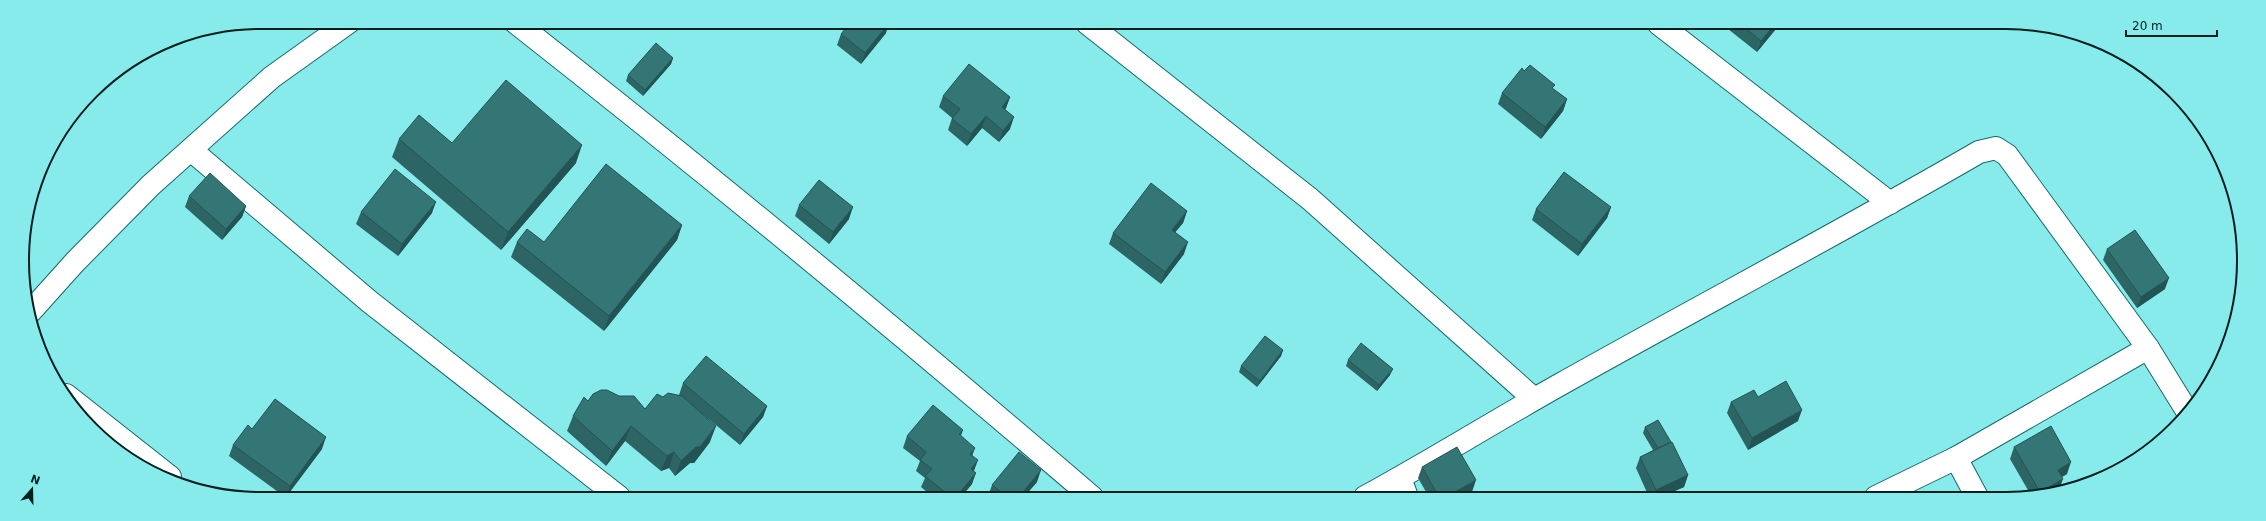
<svg xmlns="http://www.w3.org/2000/svg" width="2266" height="521" font-family="'DejaVu Sans',sans-serif">
  <style>
    .lines { fill: none; stroke-linecap: round; stroke-linejoin: round }
    .minor-casing { stroke: #17696a; stroke-width: 24 }
    .minor { stroke: #fff; stroke-width: 22 }
    .wall { fill: #2d6565 }
    .shaded-wall { fill: #245353 }
    .building { fill: #347676; stroke: #245353 }
    .rim { fill: none; stroke: #001f1f; stroke-width: 2 }
  </style>
  <rect width="100%" height="100%" fill="#88ebeb"/>
  <g class="lines">
    <g class="minor-casing">
      <g id="minor">
        <path d="M 515,22 C 711,176 903,335 1092,497"/>
        <path d="M 1087,23 L 1310,199 L 1534,399"/>
        <path d="M 1659,24 L 1890,203"/>
        <path d="M 191,150 L 370,302 L 619,497"/>
        <path d="M 31,311 L 75,262 L 151,185 L 272,77 L 349,22"/>
        <path d="M 66,395 L 170,477"/>
        <path d="M 1956,458 L 1977,497"/>
        <path d="M 1400,478 L 1407,497"/>
        <path d="M 1365,497 C 1431,461 1495,421 1561,384 C 1700,306 1841,232 1979,152 L 1996,148 L 2007,155 L 2148,348 L 2187,411"/>
        <path d="M 1876,497 L 1956,458 L 2148,348"/>
      </g>
    </g>
    <use href="#minor" class="minor"/>
  </g>
  <g class="wall">
    <path d="M 1730,24 L 1780,24 L 1757,52 L 1728,29 Z"/>
    <path d="M 886,33 L 861,64 L 837,45 L 841,34 Z"/>
    <path d="M 673,58 L 671,64 L 643,96 L 626,81 L 628,75 Z"/>
    <path d="M 1524,71 L 1553,89 L 1567,99 L 1563,111 L 1541,139 L 1498,104 L 1502,93 Z"/>
    <path d="M 943,96 L 1010,97 L 1006,108 L 1005,110 L 1010,129 L 999,142 L 982,128 L 967,146 L 948,130 L 952,118 L 939,107 Z"/>
    <path d="M 399,139 L 452,143 L 576,163 L 501,250 L 392,157 Z"/>
    <path d="M 189,196 L 246,206 L 242,217 L 222,240 L 185,207 Z"/>
    <path d="M 799,205 L 849,219 L 829,244 L 795,216 Z"/>
    <path d="M 1611,207 L 1607,218 L 1578,256 L 1532,220 L 1536,209 Z"/>
    <path d="M 1187,211 L 1183,223 L 1175,232 L 1184,254 L 1161,284 L 1109,244 L 1113,233 Z"/>
    <path d="M 361,212 L 432,213 L 398,256 L 356,224 Z"/>
    <path d="M 682,225 L 677,240 L 604,331 L 511,257 L 517,242 L 544,242 Z"/>
    <path d="M 2107,249 L 2165,289 L 2137,308 L 2103,260 Z"/>
    <path d="M 1283,350 L 1281,356 L 1257,387 L 1239,372 L 1241,366 Z"/>
    <path d="M 1348,360 L 1390,375 L 1377,391 L 1346,366 Z"/>
    <path d="M 683,383 L 767,406 L 763,417 L 740,445 L 705,416 L 710,442 L 694,463 L 690,463 L 675,476 L 669,468 L 661,471 L 625,441 L 606,466 L 567,431 L 573,416 L 588,401 L 619,396 L 645,409 L 663,397 L 680,395 L 679,395 Z"/>
    <path d="M 1758,397 L 1798,421 L 1748,450 L 1727,413 L 1731,402 Z"/>
    <path d="M 1645,427 L 1688,475 L 1684,487 L 1661,497 L 1649,497 L 1636,468 L 1640,457 L 1653,450 L 1643,433 Z"/>
    <path d="M 963,430 L 961,436 L 972,455 L 974,471 L 972,484 L 961,497 L 933,497 L 921,487 L 925,478 L 916,471 L 920,461 L 903,448 L 907,436 Z"/>
    <path d="M 233,445 L 322,449 L 286,497 L 285,497 L 229,456 Z"/>
    <path d="M 2014,447 L 2067,474 L 2062,477 L 2059,490 L 2036,497 L 2032,497 L 2010,459 Z"/>
    <path d="M 1422,467 L 1472,492 L 1462,497 L 1429,497 L 1418,478 Z"/>
    <path d="M 1037,482 L 1027,493 L 1032,497 L 989,497 L 988,496 L 992,485 Z"/>
  </g>
  <g class="shaded-wall">
    <path d="M 889,23 L 886,33 L 861,64 L 865,53 Z"/>
    <path d="M 1775,24 L 1780,24 L 1757,52 L 1761,41 Z"/>
    <path d="M 673,58 L 671,64 L 643,96 L 645,90 Z"/>
    <path d="M 1010,97 L 1006,108 L 998,119 L 1002,107 Z"/>
    <path d="M 1567,99 L 1563,111 L 1541,139 L 1545,127 Z"/>
    <path d="M 986,116 L 982,128 L 967,146 L 971,134 Z"/>
    <path d="M 1014,117 L 1010,129 L 999,142 L 1003,131 Z"/>
    <path d="M 582,145 L 576,163 L 501,250 L 508,232 Z"/>
    <path d="M 436,202 L 432,213 L 398,256 L 402,244 Z"/>
    <path d="M 246,206 L 242,217 L 222,240 L 226,229 Z"/>
    <path d="M 853,207 L 849,219 L 829,244 L 833,232 Z"/>
    <path d="M 1611,207 L 1607,218 L 1578,256 L 1582,244 Z"/>
    <path d="M 1187,211 L 1183,223 L 1168,241 L 1172,230 Z"/>
    <path d="M 682,225 L 677,240 L 604,331 L 609,316 Z"/>
    <path d="M 1188,242 L 1184,254 L 1161,284 L 1165,272 Z"/>
    <path d="M 2169,278 L 2165,289 L 2137,308 L 2141,297 Z"/>
    <path d="M 1283,350 L 1281,356 L 1257,387 L 1260,381 Z"/>
    <path d="M 1393,369 L 1390,375 L 1377,391 L 1379,385 Z"/>
    <path d="M 767,406 L 763,417 L 740,445 L 744,434 Z"/>
    <path d="M 1802,410 L 1798,421 L 1748,450 L 1752,438 Z"/>
    <path d="M 631,426 L 625,441 L 606,466 L 612,451 Z"/>
    <path d="M 716,426 L 710,442 L 694,463 L 690,463 L 675,476 L 681,461 Z"/>
    <path d="M 326,437 L 322,449 L 286,497 L 290,486 Z"/>
    <path d="M 975,448 L 971,459 L 970,454 Z"/>
    <path d="M 674,452 L 669,468 L 661,471 L 667,456 Z"/>
    <path d="M 978,460 L 974,471 L 971,469 Z"/>
    <path d="M 2071,462 L 2067,474 L 2054,481 L 2058,470 Z"/>
    <path d="M 1041,470 L 1037,482 L 1024,497 L 1019,497 Z"/>
    <path d="M 976,473 L 972,484 L 961,497 L 956,497 Z"/>
    <path d="M 1688,475 L 1684,487 L 1661,497 L 1653,497 L 1656,490 Z"/>
    <path d="M 2063,479 L 2059,490 L 2038,497 L 2040,492 Z"/>
    <path d="M 1476,480 L 1472,492 L 1462,497 L 1446,497 Z"/>
  </g>
  <g class="building">
    <path d="M 850,23 L 889,23 L 865,53 L 841,34 Z"/>
    <path d="M 1740,24 L 1775,24 L 1761,41 Z"/>
    <path d="M 656,43 L 673,58 L 645,90 L 628,75 Z"/>
    <path d="M 969,64 L 1010,97 L 1002,107 L 1014,117 L 1003,131 L 986,116 L 971,134 L 952,119 L 960,109 L 943,96 Z"/>
    <path d="M 1530,65 L 1555,85 L 1552,88 L 1567,99 L 1545,127 L 1502,93 L 1522,68 L 1524,71 Z"/>
    <path d="M 506,80 L 582,145 L 508,232 L 399,139 L 419,115 L 452,143 Z"/>
    <path d="M 606,164 L 682,225 L 609,316 L 517,242 L 527,229 L 544,242 Z"/>
    <path d="M 395,169 L 436,202 L 402,244 L 361,212 Z"/>
    <path d="M 1564,172 L 1611,207 L 1582,244 L 1536,209 Z"/>
    <path d="M 210,173 L 246,206 L 226,229 L 189,196 Z"/>
    <path d="M 819,180 L 853,207 L 833,232 L 799,205 Z"/>
    <path d="M 1151,183 L 1187,211 L 1172,230 L 1188,242 L 1165,272 L 1113,233 Z"/>
    <path d="M 2135,230 L 2169,278 L 2141,297 L 2107,249 Z"/>
    <path d="M 1265,336 L 1283,350 L 1260,381 L 1241,366 Z"/>
    <path d="M 1361,343 L 1393,369 L 1379,385 L 1348,360 Z"/>
    <path d="M 706,356 L 767,406 L 744,434 L 683,383 Z"/>
    <path d="M 1786,381 L 1802,410 L 1752,438 L 1731,402 L 1754,390 L 1758,397 Z"/>
    <path d="M 601,390 L 607,390 L 619,396 L 634,396 L 645,409 L 657,394 L 663,397 L 668,393 L 682,396 L 716,426 L 700,447 L 696,447 L 681,461 L 674,452 L 667,456 L 631,426 L 612,451 L 573,416 L 584,397 L 588,401 L 593,394 Z"/>
    <path d="M 275,399 L 326,437 L 290,486 L 233,445 L 248,425 L 252,429 Z"/>
    <path d="M 933,405 L 963,430 L 959,434 L 975,448 L 970,454 L 978,460 L 971,469 L 976,473 L 956,497 L 951,497 L 925,476 L 932,469 L 920,460 L 926,452 L 907,436 Z"/>
    <path d="M 1658,420 L 1671,442 L 1658,448 L 1645,427 Z"/>
    <path d="M 2051,426 L 2071,462 L 2058,470 L 2063,479 L 2040,492 L 2014,447 Z"/>
    <path d="M 1672,442 L 1688,475 L 1656,490 L 1640,457 Z"/>
    <path d="M 1457,447 L 1476,480 L 1446,497 L 1439,497 L 1422,467 Z"/>
    <path d="M 1019,452 L 1041,470 L 1019,497 L 1008,497 L 992,485 Z"/>
    <path d="M 1026,493 L 1032,497 L 1023,497 Z"/>
  </g>
  <path d="M0 0H2266V521H0ZM260 29H2006A231 231 0 0 1 2237 260V261A231 231 0 0 1 2006 492H260A231 231 0 0 1 29 261V260A231 231 0 0 1 260 29Z" fill="#88ebeb" fill-rule="evenodd"/>
  <path class="rim" d="M260 29H2006A231 231 0 0 1 2237 260V261A231 231 0 0 1 2006 492H260A231 231 0 0 1 29 261V260A231 231 0 0 1 260 29Z"/>
  <g transform="translate(32 489) rotate(20)" stroke="#88ebeb" stroke-width="3" paint-order="stroke">
  <path d="M0-3L7 15L0 10L-7 15Z" fill="#001f1f"/>
  <text y="-6" font-size="11" font-weight="bold" text-anchor="middle" fill="#001f1f">N</text>
  </g>
  <path d="M2126 30v6h91v-6" fill="none" stroke="#001f1f" stroke-width="2"/>
  <text x="2132" y="30" font-size="12" fill="#001f1f" stroke="#88ebeb" stroke-width="3" paint-order="stroke">20 m</text>
</svg>
